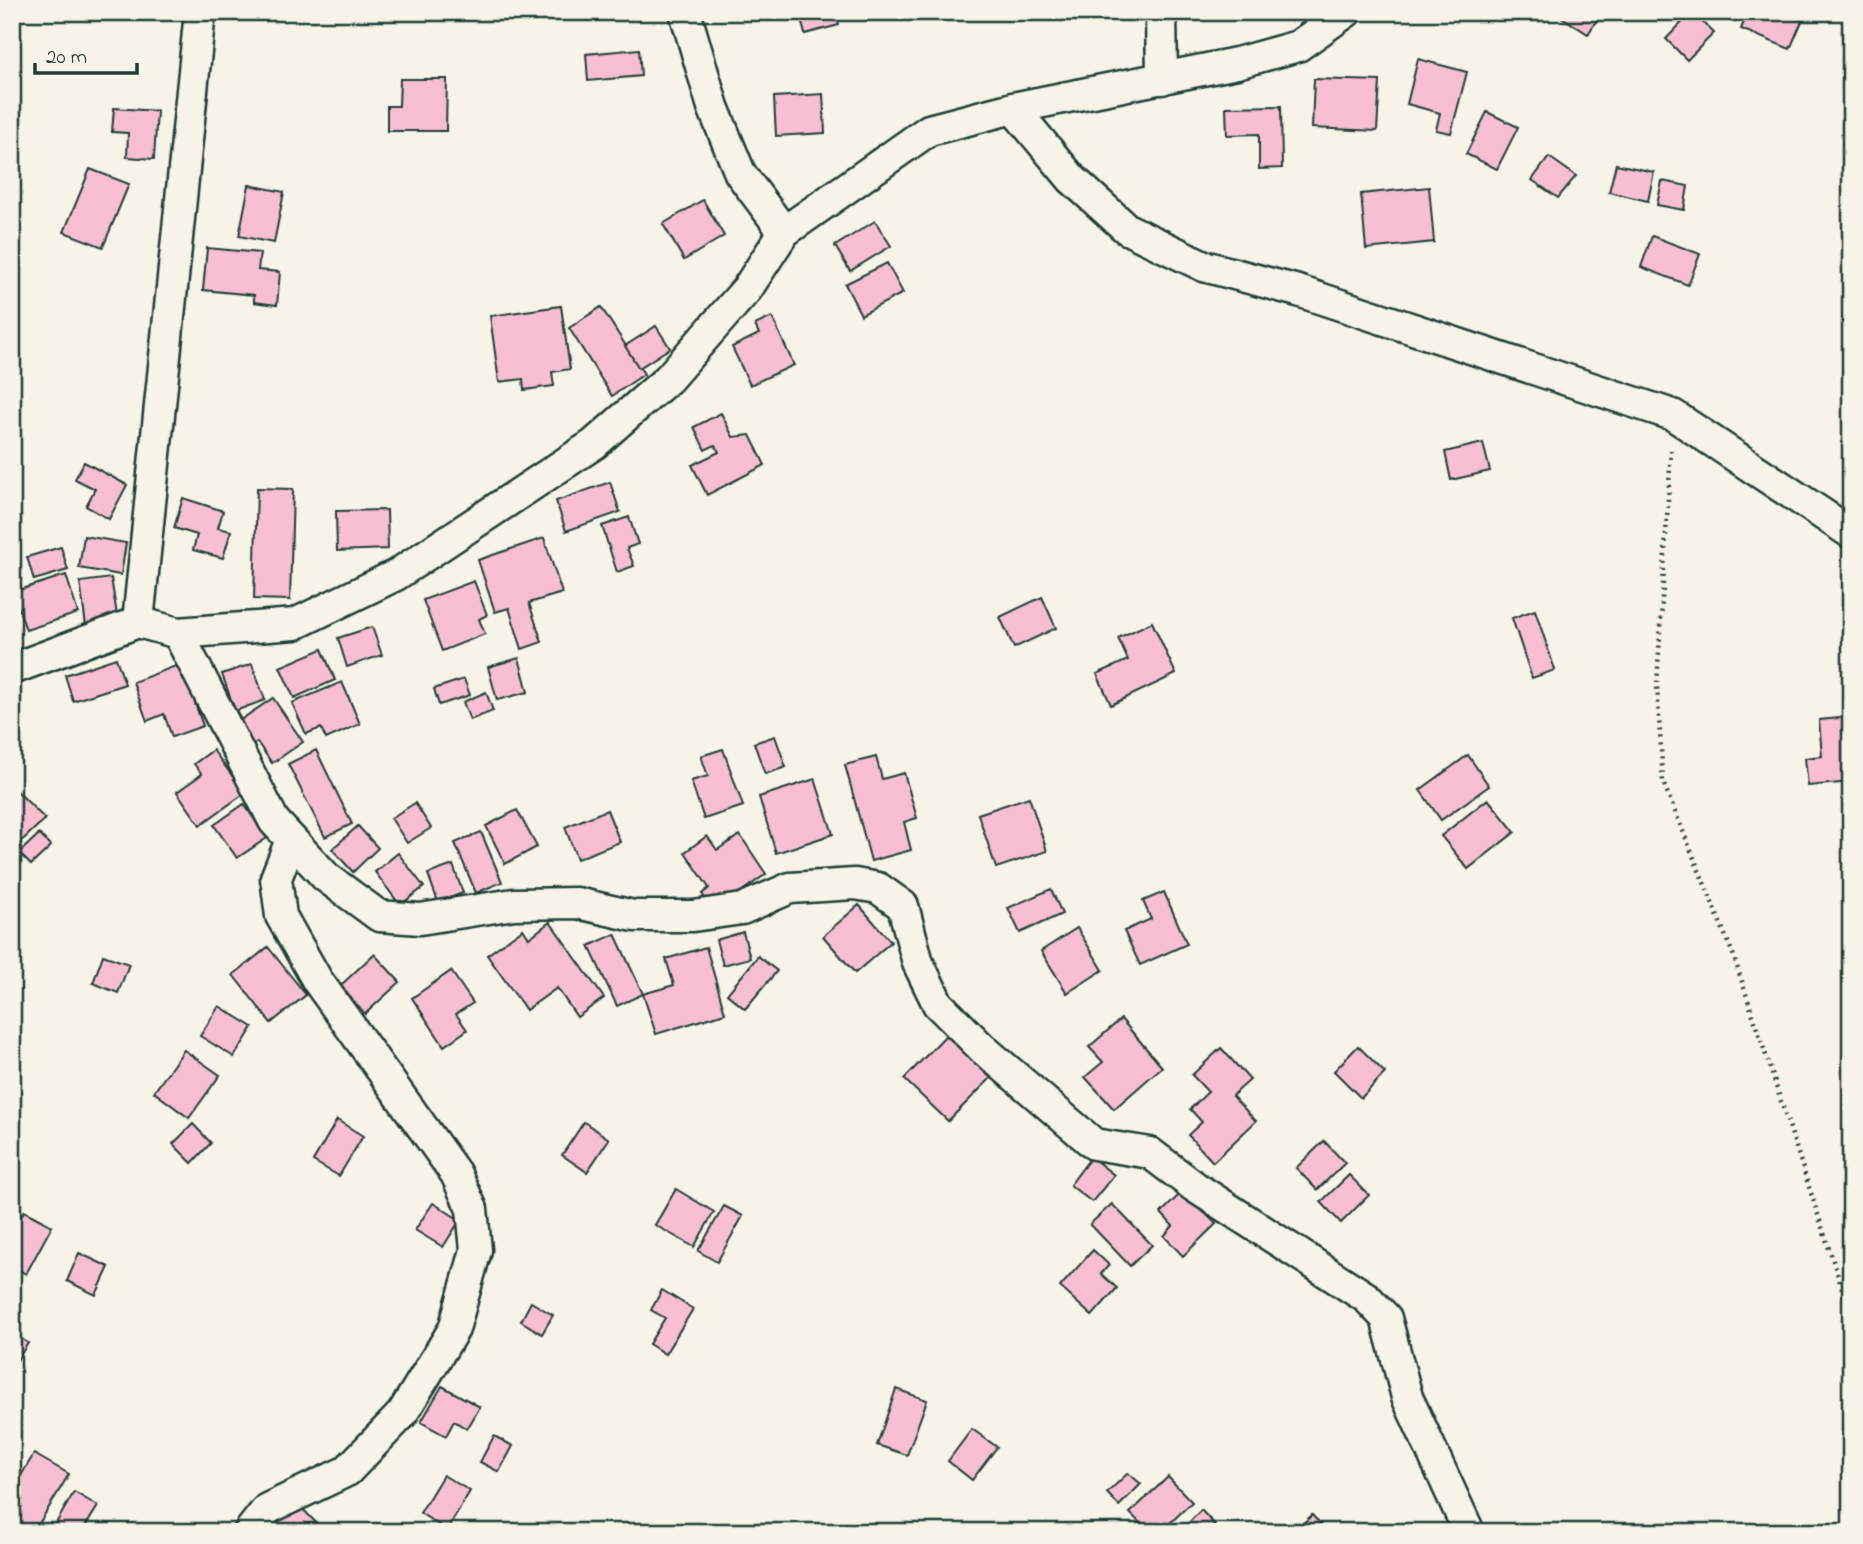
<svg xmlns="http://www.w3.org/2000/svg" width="1863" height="1544" font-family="'Indie Flower',sans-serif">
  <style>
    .building { fill: #f8bfd3; stroke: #1f3d34; stroke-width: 2 }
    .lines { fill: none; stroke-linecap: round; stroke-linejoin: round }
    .minor-casing { stroke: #1f3d34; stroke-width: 35 }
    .path { stroke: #1f3d34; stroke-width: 4.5; stroke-dasharray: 2 5; stroke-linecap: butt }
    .minor { stroke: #f7f3e8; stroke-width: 30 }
  </style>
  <rect width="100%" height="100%" fill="#f7f3e8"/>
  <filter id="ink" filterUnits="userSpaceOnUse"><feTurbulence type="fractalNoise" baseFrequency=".0143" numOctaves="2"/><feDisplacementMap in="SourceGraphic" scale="14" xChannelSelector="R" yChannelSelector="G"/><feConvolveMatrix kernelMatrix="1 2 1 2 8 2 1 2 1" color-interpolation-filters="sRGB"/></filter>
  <g filter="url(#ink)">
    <g class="building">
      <path d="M 799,12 L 836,12 L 839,25 L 805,34 Z"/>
      <path d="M 1554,12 L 1602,12 L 1588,34 Z"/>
      <path d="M 1692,12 L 1714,33 L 1687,60 L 1666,39 Z"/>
      <path d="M 1748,12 L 1799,12 L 1805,14 L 1790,49 L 1741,29 Z"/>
      <path d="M 639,49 L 641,76 L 588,81 L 586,54 Z"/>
      <path d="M 1418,59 L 1467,72 L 1451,133 L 1436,130 L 1440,113 L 1407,104 Z"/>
      <path d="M 400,79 L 447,79 L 446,131 L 387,131 L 387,106 L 399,106 Z"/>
      <path d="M 1314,79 L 1380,81 L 1377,131 L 1312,128 Z"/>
      <path d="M 823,94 L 825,133 L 776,136 L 774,97 Z"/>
      <path d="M 1281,106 L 1282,168 L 1259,169 L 1259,134 L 1227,135 L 1226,107 Z"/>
      <path d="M 114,108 L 157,111 L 154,159 L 127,157 L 128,133 L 112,132 Z"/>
      <path d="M 1487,112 L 1518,127 L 1497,169 L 1466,154 Z"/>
      <path d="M 1549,157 L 1576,176 L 1558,198 L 1532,180 Z"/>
      <path d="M 1616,164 L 1654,172 L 1648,201 L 1609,192 Z"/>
      <path d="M 90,169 L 129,184 L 103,247 L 64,232 Z"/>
      <path d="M 1662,181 L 1688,186 L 1684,210 L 1657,205 Z"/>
      <path d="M 249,185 L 284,192 L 274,243 L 239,236 Z"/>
      <path d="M 1429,187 L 1434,242 L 1366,249 L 1361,194 Z"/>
      <path d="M 703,200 L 724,236 L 684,260 L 663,224 Z"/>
      <path d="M 875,221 L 891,246 L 850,271 L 835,246 Z"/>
      <path d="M 1652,236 L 1700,254 L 1688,285 L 1641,267 Z"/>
      <path d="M 207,248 L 260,253 L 258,270 L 280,272 L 277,305 L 254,302 L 254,295 L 203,290 Z"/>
      <path d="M 887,263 L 903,293 L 861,315 L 845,284 Z"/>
      <path d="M 561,306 L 570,369 L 552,372 L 554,386 L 524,390 L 523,379 L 499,382 L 490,316 Z"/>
      <path d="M 601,307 L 644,374 L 612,396 L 569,328 Z"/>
      <path d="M 772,317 L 794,365 L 750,385 L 732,347 L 759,334 L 755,325 Z"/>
      <path d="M 656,326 L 670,348 L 639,368 L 625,346 Z"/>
      <path d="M 721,413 L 733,437 L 750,435 L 765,465 L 707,495 L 692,465 L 719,452 L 715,445 L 705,450 L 694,427 Z"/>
      <path d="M 1483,443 L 1490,471 L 1451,480 L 1445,452 Z"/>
      <path d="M 84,462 L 127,485 L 109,519 L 86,506 L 95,489 L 75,479 Z"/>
      <path d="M 610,482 L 620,512 L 566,531 L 556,501 Z"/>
      <path d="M 257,488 L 293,489 L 290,600 L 254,599 Z"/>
      <path d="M 183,498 L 223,511 L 218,528 L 231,531 L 223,558 L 193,550 L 197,535 L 174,528 Z"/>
      <path d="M 387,510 L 388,549 L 337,551 L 336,511 Z"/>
      <path d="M 629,517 L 638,544 L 627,548 L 634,566 L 617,572 L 602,526 Z"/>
      <path d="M 84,536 L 126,543 L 121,575 L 79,568 Z"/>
      <path d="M 544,538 L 562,593 L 529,603 L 542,642 L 522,649 L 509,608 L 495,612 L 478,560 Z"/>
      <path d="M 61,547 L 68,570 L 34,580 L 27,557 Z"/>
      <path d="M 66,575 L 78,613 L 26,630 L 13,592 Z"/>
      <path d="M 111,578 L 118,621 L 86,626 L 80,582 Z"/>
      <path d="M 474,581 L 487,615 L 479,619 L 485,634 L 442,651 L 423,600 Z"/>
      <path d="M 1042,597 L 1056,628 L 1014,648 L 1000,617 Z"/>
      <path d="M 1535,610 L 1555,670 L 1532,678 L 1512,618 Z"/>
      <path d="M 1152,622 L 1176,674 L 1111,705 L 1097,674 L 1128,660 L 1118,638 Z"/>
      <path d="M 372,627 L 382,655 L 347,667 L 338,638 Z"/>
      <path d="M 322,649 L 335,680 L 294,698 L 280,667 Z"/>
      <path d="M 116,658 L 125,684 L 73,701 L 65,675 Z"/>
      <path d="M 519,658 L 528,692 L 497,700 L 488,667 Z"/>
      <path d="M 181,664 L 203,726 L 172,737 L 164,714 L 147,721 L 133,682 Z"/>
      <path d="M 252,664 L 265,700 L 235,711 L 222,674 Z"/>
      <path d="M 464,679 L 470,695 L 439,705 L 434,689 Z"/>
      <path d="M 342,682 L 360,724 L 326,739 L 321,728 L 306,734 L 292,703 Z"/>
      <path d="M 486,692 L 493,711 L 470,720 L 463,702 Z"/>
      <path d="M 273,698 L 303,742 L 272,763 L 257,742 L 252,746 L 236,723 Z"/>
      <path d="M 1851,717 L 1851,782 L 1808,786 L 1805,758 L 1822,756 L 1819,720 Z"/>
      <path d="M 775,736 L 786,767 L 765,774 L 754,743 Z"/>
      <path d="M 723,749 L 743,806 L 704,819 L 691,781 L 708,776 L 701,756 Z"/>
      <path d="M 213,750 L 245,793 L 200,825 L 177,792 L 202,774 L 194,764 Z"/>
      <path d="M 316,750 L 352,824 L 325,837 L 288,764 Z"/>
      <path d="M 1468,755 L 1489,786 L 1441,820 L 1420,790 Z"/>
      <path d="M 876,757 L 882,779 L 904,773 L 917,818 L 904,822 L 911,850 L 871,861 L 845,765 Z"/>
      <path d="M 815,779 L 833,834 L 776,853 L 759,797 Z"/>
      <path d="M 15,789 L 45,819 L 12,850 L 12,791 Z"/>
      <path d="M 1029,797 L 1047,851 L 996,868 L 978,814 Z"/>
      <path d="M 1488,799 L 1515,832 L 1468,869 L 1441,836 Z"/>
      <path d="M 415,803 L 431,828 L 407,843 L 391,818 Z"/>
      <path d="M 244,804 L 267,838 L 237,858 L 214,825 Z"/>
      <path d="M 517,810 L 537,847 L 505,864 L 486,826 Z"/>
      <path d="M 607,810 L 620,842 L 577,859 L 565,827 Z"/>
      <path d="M 358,826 L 378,848 L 353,872 L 332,849 Z"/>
      <path d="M 481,832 L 502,882 L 476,893 L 455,843 Z"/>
      <path d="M 39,834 L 51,846 L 31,865 L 19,853 Z"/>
      <path d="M 740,835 L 766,874 L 714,911 L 702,894 L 709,888 L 685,852 L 707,836 L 717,850 Z"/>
      <path d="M 398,853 L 424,887 L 400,905 L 375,872 Z"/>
      <path d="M 453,865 L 463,893 L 438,902 L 428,874 Z"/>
      <path d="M 1051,889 L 1062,914 L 1020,933 L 1008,908 Z"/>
      <path d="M 1164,892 L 1187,944 L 1140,965 L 1124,931 L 1151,919 L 1143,901 Z"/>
      <path d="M 859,905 L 891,942 L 855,973 L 823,936 Z"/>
      <path d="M 550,922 L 604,998 L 577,1017 L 557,988 L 526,1010 L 487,955 L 523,929 L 529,938 Z"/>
      <path d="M 1077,928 L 1103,970 L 1067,993 L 1041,951 Z"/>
      <path d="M 743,932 L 750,958 L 723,965 L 716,940 Z"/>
      <path d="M 615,934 L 643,994 L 617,1006 L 589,946 Z"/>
      <path d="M 268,947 L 306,995 L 271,1023 L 233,975 Z"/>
      <path d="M 706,947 L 725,1013 L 656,1034 L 643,994 L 674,985 L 666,959 Z"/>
      <path d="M 374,954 L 400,982 L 365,1014 L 340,986 Z"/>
      <path d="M 103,955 L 129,964 L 118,993 L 93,983 Z"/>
      <path d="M 758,956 L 777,971 L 745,1009 L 727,994 Z"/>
      <path d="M 451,971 L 473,1003 L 456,1014 L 467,1030 L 444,1046 L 412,998 Z"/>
      <path d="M 219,1006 L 253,1027 L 234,1057 L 200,1036 Z"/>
      <path d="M 1121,1019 L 1162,1067 L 1114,1109 L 1085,1077 L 1103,1062 L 1089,1047 Z"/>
      <path d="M 946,1035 L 991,1078 L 948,1121 L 904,1079 Z"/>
      <path d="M 1358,1046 L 1385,1073 L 1361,1098 L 1334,1071 Z"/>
      <path d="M 1221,1048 L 1250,1080 L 1232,1096 L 1256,1121 L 1213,1162 L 1188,1135 L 1202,1122 L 1190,1109 L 1208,1092 L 1192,1075 Z"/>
      <path d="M 184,1050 L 220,1075 L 189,1118 L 154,1092 Z"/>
      <path d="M 337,1120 L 363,1136 L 339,1176 L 313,1161 Z"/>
      <path d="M 584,1122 L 609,1139 L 587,1172 L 562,1155 Z"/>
      <path d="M 193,1124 L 211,1143 L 192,1163 L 173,1144 Z"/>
      <path d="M 1324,1141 L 1345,1163 L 1317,1190 L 1296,1168 Z"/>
      <path d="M 1091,1157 L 1114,1175 L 1092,1202 L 1070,1185 Z"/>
      <path d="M 1349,1175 L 1369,1195 L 1341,1223 L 1321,1202 Z"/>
      <path d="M 676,1189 L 714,1212 L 694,1247 L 655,1225 Z"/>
      <path d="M 1183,1191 L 1216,1224 L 1183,1256 L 1164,1236 L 1173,1226 L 1161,1213 Z"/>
      <path d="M 433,1203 L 460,1220 L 443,1247 L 415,1230 Z"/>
      <path d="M 1112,1204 L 1152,1245 L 1130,1266 L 1090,1224 Z"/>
      <path d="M 724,1206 L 743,1216 L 717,1262 L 698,1251 Z"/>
      <path d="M 24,1211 L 52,1226 L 26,1274 L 12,1267 L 12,1233 Z"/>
      <path d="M 1093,1250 L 1109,1265 L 1101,1274 L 1117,1288 L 1092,1316 L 1060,1287 Z"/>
      <path d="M 79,1253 L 109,1267 L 96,1295 L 67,1281 Z"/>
      <path d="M 662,1290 L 693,1309 L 665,1354 L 649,1344 L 665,1318 L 651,1310 Z"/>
      <path d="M 531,1302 L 553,1315 L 542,1334 L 521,1321 Z"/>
      <path d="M 12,1333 L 28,1343 L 12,1368 Z"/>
      <path d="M 442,1386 L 480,1407 L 467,1429 L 454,1421 L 446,1436 L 421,1422 Z"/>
      <path d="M 896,1389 L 927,1400 L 907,1455 L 877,1445 Z"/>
      <path d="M 972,1429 L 997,1447 L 972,1480 L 948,1461 Z"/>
      <path d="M 494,1436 L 513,1446 L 499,1472 L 480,1462 Z"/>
      <path d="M 34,1454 L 69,1474 L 34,1532 L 12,1532 L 12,1490 Z"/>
      <path d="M 1128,1473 L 1141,1484 L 1119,1506 L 1107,1493 Z"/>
      <path d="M 443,1475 L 470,1491 L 447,1530 L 420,1513 Z"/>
      <path d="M 1168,1477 L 1192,1502 L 1161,1532 L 1149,1532 L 1130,1513 Z"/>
      <path d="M 74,1492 L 98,1506 L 82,1532 L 51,1532 Z"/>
      <path d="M 295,1501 L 325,1532 L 264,1532 Z"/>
      <path d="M 1201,1510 L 1215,1525 L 1207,1532 L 1180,1532 Z"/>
      <path d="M 1312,1515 L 1328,1532 L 1294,1532 Z"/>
    </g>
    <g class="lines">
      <g class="minor-casing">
        <g id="minor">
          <path d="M 685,12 L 713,107 L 740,173 L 784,232"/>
          <path d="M 1161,12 L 1162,79"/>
          <path d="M 1013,108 L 1072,179 L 1127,229 L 1204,266 L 1298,291 L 1673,415 L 1851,533"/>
          <path d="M 138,622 L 200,12"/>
          <path d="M 178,633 L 274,821 L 326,877 L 379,916 L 420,919 L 514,904 L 577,903 L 634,916 L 693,916 L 742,909 L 790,888 L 855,884 L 878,888 L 903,906 L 918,963 L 938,1004 L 982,1048 L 1094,1144 L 1150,1153 L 1195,1187 L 1367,1298 L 1386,1318 L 1407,1397 L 1469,1532"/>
          <path d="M 12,669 L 138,622 L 178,633 L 295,624 L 396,575 L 594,444 L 668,379 L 747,289 L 784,232 L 929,130 L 1013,108 L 1237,63 L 1298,46 L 1346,12"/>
          <path d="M 249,1532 L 267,1509 L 347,1471 L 402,1414 L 454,1329 L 476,1250 L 472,1209 L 456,1174 L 317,980 L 281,916 L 276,878 L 291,840"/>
        </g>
      </g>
      <path class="path" d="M 1671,450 L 1657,685 L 1663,782 L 1733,954 L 1851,1316"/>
      <use href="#minor" class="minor"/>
    </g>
  </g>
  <rect width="1863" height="1544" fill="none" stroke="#f7f3e8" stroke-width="42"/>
  <rect x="21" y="21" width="1821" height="1502" fill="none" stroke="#1f3d34" stroke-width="2.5" filter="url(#ink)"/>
  <path d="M35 63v10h102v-10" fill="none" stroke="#1f3d34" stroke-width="3.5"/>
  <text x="46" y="63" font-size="21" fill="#1f3d34" stroke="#f7f3e8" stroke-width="5" paint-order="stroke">20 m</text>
</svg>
